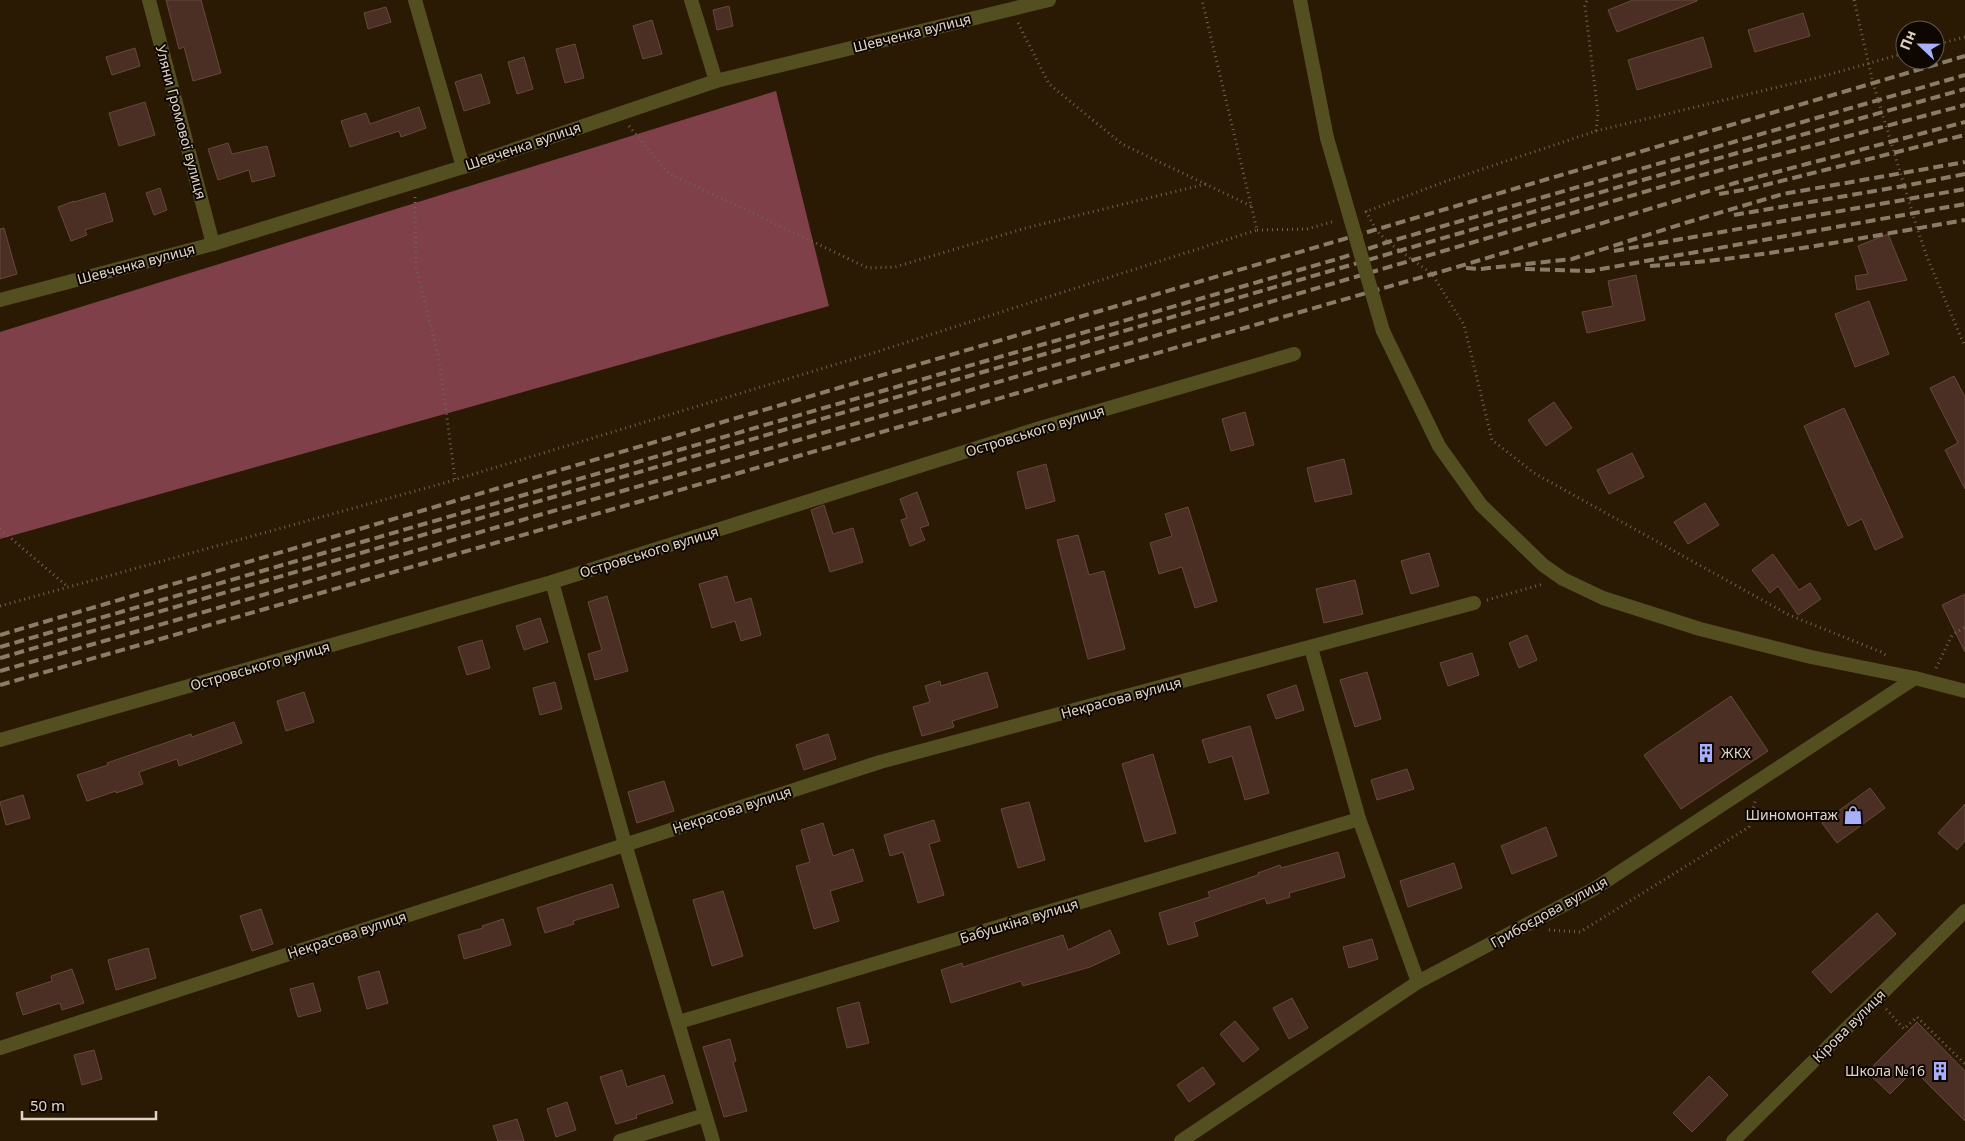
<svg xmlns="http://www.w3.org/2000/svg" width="1965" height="1141" font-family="'Noto Sans',sans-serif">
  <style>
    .forest { fill: #7f404a }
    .building { fill: #4b2f24; stroke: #66483c }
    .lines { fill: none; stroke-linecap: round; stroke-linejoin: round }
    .path { stroke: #71624e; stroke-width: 3; stroke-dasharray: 1 4; stroke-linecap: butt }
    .minor { stroke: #544f21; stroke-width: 14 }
    .tertiary { stroke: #544f21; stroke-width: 14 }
    .rail { stroke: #8a7c6a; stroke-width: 4; stroke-dasharray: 10 5; stroke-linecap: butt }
    .tertiary-bridge { stroke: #544f21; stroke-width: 14 }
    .labels { text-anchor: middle; stroke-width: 4; stroke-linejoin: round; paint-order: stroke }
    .street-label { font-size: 14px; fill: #e0d4c6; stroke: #0e0701 }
    .poi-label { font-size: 14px; fill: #e0d4c6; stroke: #0e0701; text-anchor: end }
  </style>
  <rect width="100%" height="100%" fill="#2b1a03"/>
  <path class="forest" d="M 776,91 L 829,306 L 0,539 L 0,332 Z"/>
  <g class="building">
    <path d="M 166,0 L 201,0 L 221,73 L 193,81 L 184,47 L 179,49 Z"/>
    <path d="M 1633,0 L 1697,0 L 1697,1 L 1617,32 L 1608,10 Z"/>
    <path d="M 729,6 L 733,26 L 717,30 L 713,10 Z"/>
    <path d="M 386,7 L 391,22 L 368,29 L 364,13 Z"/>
    <path d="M 1803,13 L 1810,36 L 1755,52 L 1748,30 Z"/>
    <path d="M 652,20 L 662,54 L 643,59 L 633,26 Z"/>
    <path d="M 1703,37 L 1712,67 L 1637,90 L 1628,60 Z"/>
    <path d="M 575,44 L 584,78 L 565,83 L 556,49 Z"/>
    <path d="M 135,48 L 140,66 L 112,75 L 106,57 Z"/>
    <path d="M 524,57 L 533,89 L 517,94 L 508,62 Z"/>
    <path d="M 481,74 L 490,103 L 464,111 L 455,82 Z"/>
    <path d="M 145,102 L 155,135 L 119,146 L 109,113 Z"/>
    <path d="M 419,107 L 426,128 L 401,137 L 399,131 L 350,147 L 341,121 L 366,113 L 370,124 Z"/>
    <path d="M 228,143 L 232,154 L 267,146 L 275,176 L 252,182 L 249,170 L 218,180 L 208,149 Z"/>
    <path d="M 160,188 L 167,210 L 154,215 L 146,193 Z"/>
    <path d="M 105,193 L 113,221 L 85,230 L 87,235 L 71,241 L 58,207 L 74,201 L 74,202 Z"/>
    <path d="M 4,228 L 17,274 L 0,279 L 0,229 Z"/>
    <path d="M 1888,234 L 1907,280 L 1857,290 L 1855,276 L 1868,274 L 1858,246 Z"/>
    <path d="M 1636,275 L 1645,320 L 1587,333 L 1582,312 L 1613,306 L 1608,281 Z"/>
    <path d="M 1869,301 L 1889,354 L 1855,367 L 1835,314 Z"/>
    <path d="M 1954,376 L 1965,397 L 1965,489 L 1945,450 L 1958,443 L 1930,388 Z"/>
    <path d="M 1554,402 L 1572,428 L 1546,446 L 1528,420 Z"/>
    <path d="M 1844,408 L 1903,537 L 1875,550 L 1862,519 L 1848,526 L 1804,426 Z"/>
    <path d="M 1245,412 L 1254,445 L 1231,451 L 1222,419 Z"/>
    <path d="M 1632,453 L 1644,477 L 1609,494 L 1597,470 Z"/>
    <path d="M 1344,459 L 1352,494 L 1315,502 L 1307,468 Z"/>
    <path d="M 1046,464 L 1055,501 L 1026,509 L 1017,472 Z"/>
    <path d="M 917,492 L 929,525 L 920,528 L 925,540 L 910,546 L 901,520 L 907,518 L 900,499 Z"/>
    <path d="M 1705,503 L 1719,525 L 1688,544 L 1674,522 Z"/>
    <path d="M 824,505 L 833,534 L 853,528 L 863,562 L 830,572 L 811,510 Z"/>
    <path d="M 1188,507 L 1217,601 L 1195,608 L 1182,567 L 1159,574 L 1150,543 L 1172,536 L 1165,514 Z"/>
    <path d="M 1078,535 L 1089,575 L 1104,571 L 1125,649 L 1088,659 L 1057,540 Z"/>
    <path d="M 1429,553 L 1439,586 L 1411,594 L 1401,561 Z"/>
    <path d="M 1773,554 L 1799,590 L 1810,583 L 1821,599 L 1798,615 L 1778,586 L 1770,593 L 1752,570 Z"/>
    <path d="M 727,576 L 735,603 L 751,598 L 761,635 L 741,641 L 735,621 L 712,628 L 699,584 Z"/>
    <path d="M 1355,580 L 1363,614 L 1324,623 L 1316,589 Z"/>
    <path d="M 1965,594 L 1965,652 L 1942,605 Z"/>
    <path d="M 607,596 L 628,671 L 595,680 L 588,654 L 602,650 L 588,602 Z"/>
    <path d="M 540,618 L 548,642 L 524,650 L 516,626 Z"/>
    <path d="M 1527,635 L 1537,660 L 1519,668 L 1509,643 Z"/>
    <path d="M 482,640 L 490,668 L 467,675 L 458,647 Z"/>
    <path d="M 1472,653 L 1479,675 L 1448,686 L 1440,663 Z"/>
    <path d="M 987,672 L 998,707 L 952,721 L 954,727 L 922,736 L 913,707 L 930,702 L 925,686 L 940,681 L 941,686 Z"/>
    <path d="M 1367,672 L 1381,719 L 1355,727 L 1340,680 Z"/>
    <path d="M 555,682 L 562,709 L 540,715 L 533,688 Z"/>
    <path d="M 1296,685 L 1304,710 L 1276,719 L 1267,695 Z"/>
    <path d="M 304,692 L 314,722 L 286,731 L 277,701 Z"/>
    <path d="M 1731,696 L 1768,751 L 1681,809 L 1644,755 Z"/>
    <path d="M 234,722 L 242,743 L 179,766 L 177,759 L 139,772 L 143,784 L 116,793 L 116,791 L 87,801 L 77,775 L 108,765 L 107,763 L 191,734 L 192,737 Z"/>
    <path d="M 1250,726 L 1269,793 L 1245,800 L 1232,756 L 1209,763 L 1202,740 Z"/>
    <path d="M 828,734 L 836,759 L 804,770 L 796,745 Z"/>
    <path d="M 1153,754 L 1176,833 L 1145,842 L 1122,764 Z"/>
    <path d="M 1407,769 L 1414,789 L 1377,800 L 1371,780 Z"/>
    <path d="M 664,781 L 674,811 L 637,823 L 628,792 Z"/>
    <path d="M 1870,788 L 1885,808 L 1837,843 L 1822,823 Z"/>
    <path d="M 23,795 L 30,818 L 6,825 L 0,802 Z"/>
    <path d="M 1029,802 L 1045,860 L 1018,868 L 1001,809 Z"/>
    <path d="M 1965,804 L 1965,841 L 1957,850 L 1938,833 Z"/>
    <path d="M 934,820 L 940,841 L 929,844 L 944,895 L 918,903 L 903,852 L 890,856 L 884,835 Z"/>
    <path d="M 823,823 L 833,856 L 853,849 L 863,881 L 830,891 L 839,921 L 814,929 L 796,866 L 810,862 L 801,830 Z"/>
    <path d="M 1546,827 L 1557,856 L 1512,874 L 1501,846 Z"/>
    <path d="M 1338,852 L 1345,877 L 1289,893 L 1290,897 L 1267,904 L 1265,898 L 1194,922 L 1198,936 L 1168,945 L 1159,913 L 1210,897 L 1208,892 L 1258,875 L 1258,873 L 1280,865 L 1281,868 Z"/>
    <path d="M 1454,863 L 1462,888 L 1408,907 L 1400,881 Z"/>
    <path d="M 612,884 L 619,907 L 573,921 L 574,924 L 545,933 L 537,908 Z"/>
    <path d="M 723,891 L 743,956 L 712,966 L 693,900 Z"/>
    <path d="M 261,909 L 273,944 L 252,951 L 240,916 Z"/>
    <path d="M 1877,913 L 1896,934 L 1831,993 L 1812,972 Z"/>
    <path d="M 503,919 L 511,945 L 464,959 L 458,935 L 483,928 L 482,926 Z"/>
    <path d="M 1110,930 L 1120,953 L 1090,967 L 1023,986 L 1021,981 L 951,1003 L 941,970 L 962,963 L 963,967 L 1063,935 L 1068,950 Z"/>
    <path d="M 1372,939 L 1378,959 L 1349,968 L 1343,947 Z"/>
    <path d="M 148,948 L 156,978 L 116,990 L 108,960 Z"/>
    <path d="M 72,969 L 84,1003 L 62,1010 L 60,1003 L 23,1015 L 16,993 L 52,981 L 51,976 Z"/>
    <path d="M 379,971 L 388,1003 L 367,1009 L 358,977 Z"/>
    <path d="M 313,983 L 321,1011 L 298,1017 L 290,989 Z"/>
    <path d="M 1292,998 L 1308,1028 L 1289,1039 L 1273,1008 Z"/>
    <path d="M 859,1002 L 869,1043 L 847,1048 L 837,1008 Z"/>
    <path d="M 1235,1021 L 1259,1049 L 1243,1062 L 1220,1034 Z"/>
    <path d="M 1917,1022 L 1965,1071 L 1965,1121 L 1914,1070 L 1890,1094 L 1867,1072 Z"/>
    <path d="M 730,1039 L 736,1061 L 733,1062 L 747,1111 L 724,1117 L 703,1047 Z"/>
    <path d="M 94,1050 L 102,1079 L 82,1085 L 74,1055 Z"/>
    <path d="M 1203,1067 L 1215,1084 L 1189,1102 L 1177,1085 Z"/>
    <path d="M 622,1070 L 627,1087 L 664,1075 L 673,1103 L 636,1115 L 637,1118 L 616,1124 L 600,1077 Z"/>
    <path d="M 1709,1076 L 1728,1095 L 1692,1132 L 1673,1113 Z"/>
    <path d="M 567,1102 L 576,1130 L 556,1137 L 547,1109 Z"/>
    <path d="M 517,1119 L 524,1141 L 498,1141 L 493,1126 Z"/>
  </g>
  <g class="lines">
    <g class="path">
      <path d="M 1854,0 L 1873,83 L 1917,228 L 1927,257 L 1965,347"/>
      <path d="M 1018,23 L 1049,84 L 1122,144 L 1251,206"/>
      <path d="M 1935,45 L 1965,37"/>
      <path d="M 629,126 L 668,173 L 868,268 L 895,267 L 1026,228 L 1206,184"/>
      <path d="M 1596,131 L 1824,76 L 1905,53"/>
      <path d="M 415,197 L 416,267 L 439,358 L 455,479"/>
      <path d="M 1366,211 L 1376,230 L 1388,242 L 1432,274 L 1464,325 L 1492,440 L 1534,473 L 1789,615 L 1881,652 L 1887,656"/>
      <path d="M 1365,212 L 1441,183 L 1596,131 L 1598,113 L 1585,6 L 1587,0"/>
      <path d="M 1257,230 L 1307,229 L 1335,221"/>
      <path d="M 0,529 L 68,587"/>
      <path d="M 1487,600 L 1543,584"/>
      <path d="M 0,606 L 444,483 L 870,354 L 1257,230 L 1202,0"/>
      <path d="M 1936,668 L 1952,635 L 1965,627"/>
      <path d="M 1549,930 L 1580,932 L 1749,827 L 1755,801"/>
      <path d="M 1886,1009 L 1904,1029 L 1917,1017 L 1965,1064"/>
    </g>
    <g class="minor">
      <path d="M 149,0 L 213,244"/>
      <path d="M 415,0 L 463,167"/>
      <path d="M 691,0 L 716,81"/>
      <path d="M 0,300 L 213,244 L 463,167 L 716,81 L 1049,0"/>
      <path d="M 552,582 L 625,844 L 713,1141"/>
      <path d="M 1311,648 L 1359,819 L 1418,982"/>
      <path d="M 0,740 L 552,582 L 1037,429 L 1294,354"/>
      <path d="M 679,1022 L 1359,819"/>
      <path d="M 0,1048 L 880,762 L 1474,603"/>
      <path d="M 620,1141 L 705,1115"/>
      <path d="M 1181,1141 L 1418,982 L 1594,889 L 1915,678"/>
      <path d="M 1733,1141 L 1965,911"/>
    </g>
    <g class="tertiary">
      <path d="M 1300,0 L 1327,138"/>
      <path d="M 1383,331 L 1439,446 L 1481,505 L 1543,565 L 1563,579 L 1603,598 L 1700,629 L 1811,657 L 1915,678 L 1965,691"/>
    </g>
    <g class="rail">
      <path d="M 1719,194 L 1749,189 L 1965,135"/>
      <path d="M 1734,215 L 1904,186 L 1965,174"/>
      <path d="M 1614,251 L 1965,189"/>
      <path d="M 1650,266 C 1756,259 1860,238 1965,220"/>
      <path d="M 1466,268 L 1480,269 L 1572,259 L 1685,223 L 1783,194 L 1965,162"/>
      <path d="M 1525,269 L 1590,271 L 1965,204"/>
      <path d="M 0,635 L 1965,56"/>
      <path d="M 0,647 L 1344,257 L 1388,242 L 1965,75"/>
      <path d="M 0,658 L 1691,166 L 1965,89"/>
      <path d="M 0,671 L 930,402 L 1695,177 L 1965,105"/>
      <path d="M 0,685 L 1457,267 L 1735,183 L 1965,122"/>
    </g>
    <path class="tertiary-bridge" d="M 1327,138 L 1383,331"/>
  </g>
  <defs>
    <g id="building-bare" transform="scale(1.5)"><path d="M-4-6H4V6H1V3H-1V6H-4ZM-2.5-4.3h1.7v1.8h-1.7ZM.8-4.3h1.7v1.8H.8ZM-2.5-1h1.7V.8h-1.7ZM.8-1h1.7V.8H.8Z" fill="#a8b0fc" stroke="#0e0701" stroke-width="2.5" paint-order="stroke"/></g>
    <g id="shop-bare" transform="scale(1.5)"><path d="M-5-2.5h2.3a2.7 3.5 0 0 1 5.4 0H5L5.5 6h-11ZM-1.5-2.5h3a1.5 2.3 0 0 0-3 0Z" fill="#a8b0fc" stroke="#0e0701" stroke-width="2.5" paint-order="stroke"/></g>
  </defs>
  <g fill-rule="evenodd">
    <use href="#building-bare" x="1706" y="753"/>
    <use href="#shop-bare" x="1853" y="815"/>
    <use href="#building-bare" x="1940" y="1071"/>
  </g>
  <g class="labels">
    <g class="street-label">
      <text transform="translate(912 33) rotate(-14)" y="5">Шевченка вулиця</text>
      <text transform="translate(181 122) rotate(75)" y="5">Уляни Громової вулиця</text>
      <text transform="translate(523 146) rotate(-19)" y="5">Шевченка вулиця</text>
      <text transform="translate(136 264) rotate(-15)" y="5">Шевченка вулиця</text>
      <text transform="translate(1035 431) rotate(-17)" y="5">Островського вулиця</text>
      <text transform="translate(649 552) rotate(-17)" y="5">Островського вулиця</text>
      <text transform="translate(260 666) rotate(-16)" y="5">Островського вулиця</text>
      <text transform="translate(1121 698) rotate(-15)" y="5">Некрасова вулиця</text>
      <text transform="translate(732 810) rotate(-18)" y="5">Некрасова вулиця</text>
      <text transform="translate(1549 912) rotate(-29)" y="5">Грибоєдова вулиця</text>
      <text transform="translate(1019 921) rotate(-17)" y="5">Бабушкіна вулиця</text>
      <text transform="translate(347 935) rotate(-18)" y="5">Некрасова вулиця</text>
      <text transform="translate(1849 1026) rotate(-45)" y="5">Кірова вулиця</text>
    </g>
    <g class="poi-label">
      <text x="1721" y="758" text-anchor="start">ЖКХ</text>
      <text x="1838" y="820">Шиномонтаж</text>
      <text x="1925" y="1076">Школа №16</text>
    </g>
  </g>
  <g transform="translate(1920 45) rotate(292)"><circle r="24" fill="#0e0701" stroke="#625950"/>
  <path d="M0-4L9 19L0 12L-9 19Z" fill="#a8b0fc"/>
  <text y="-8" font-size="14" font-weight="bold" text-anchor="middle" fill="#e0d4c6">Пн</text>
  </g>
  <path d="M22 1111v8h134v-8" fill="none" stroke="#e0d4c6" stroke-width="2.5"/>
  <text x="30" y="1111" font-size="15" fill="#e0d4c6" stroke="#0e0701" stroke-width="4" paint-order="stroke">50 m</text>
</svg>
